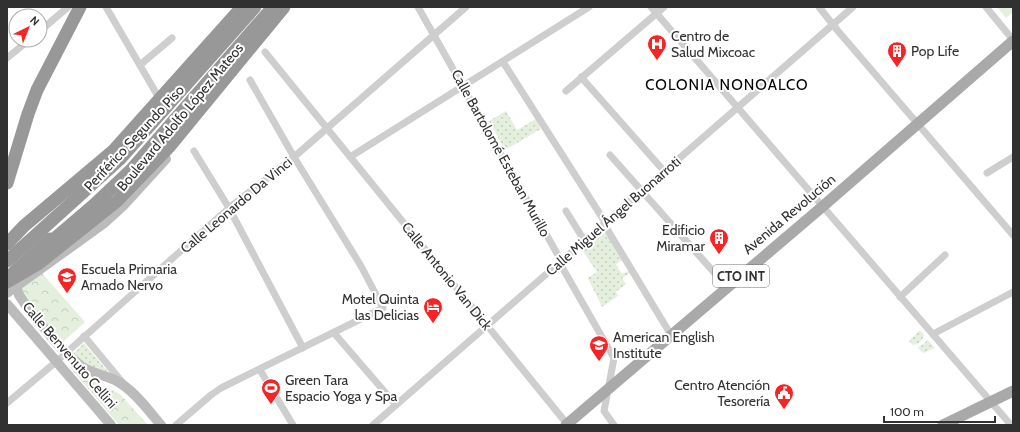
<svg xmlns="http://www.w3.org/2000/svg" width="1020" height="432" font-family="Cabin,sans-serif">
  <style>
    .grass { fill: url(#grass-dots) }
    .park { fill: url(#park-crowns) }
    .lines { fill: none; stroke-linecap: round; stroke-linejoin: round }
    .street { stroke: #cecece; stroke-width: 7 }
    .secondary { stroke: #bbb; stroke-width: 10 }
    .primary { stroke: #a9a9a9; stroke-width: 11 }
    .highway { stroke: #989898; stroke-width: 13 }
    .labels { text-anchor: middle; stroke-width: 4; stroke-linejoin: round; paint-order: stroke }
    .shield { fill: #fff; stroke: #6f6f6f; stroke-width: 1 }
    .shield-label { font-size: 13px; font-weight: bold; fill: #313131 }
    .poi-label { font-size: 14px; fill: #313131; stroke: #fff; text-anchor: start }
    .street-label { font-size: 14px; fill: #313131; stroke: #fff }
    .neighbourhood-label { font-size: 15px; letter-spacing: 1px; fill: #000; stroke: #fff }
  </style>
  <defs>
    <pattern id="grass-dots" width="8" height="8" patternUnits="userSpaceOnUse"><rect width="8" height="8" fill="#e5efdd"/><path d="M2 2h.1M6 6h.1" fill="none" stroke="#c5cdbe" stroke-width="1.8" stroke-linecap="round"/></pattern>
    <pattern id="park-crowns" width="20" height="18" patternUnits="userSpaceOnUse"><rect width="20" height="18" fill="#e5efdd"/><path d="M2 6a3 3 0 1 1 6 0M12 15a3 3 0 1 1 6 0" fill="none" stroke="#c5cdbe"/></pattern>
  </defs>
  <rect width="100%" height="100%" fill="#fff"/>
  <g class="grass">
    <path d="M 506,111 L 517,130 L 536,119 L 541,129 L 505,150 L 489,121 Z"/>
    <path d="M 607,231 L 624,259 L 616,264 L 622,274 L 630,270 L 631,272 L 622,278 L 626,284 L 616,292 L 618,296 L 602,307 L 588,278 L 597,272 L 583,251 Z"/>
    <path d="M 920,330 L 924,335 C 922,341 919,344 913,345 L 909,341 Z"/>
    <path d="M 928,340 L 935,348 L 923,353 L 918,348 Z"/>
    <path d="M 84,343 L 113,378 L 92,368 L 73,354 Z"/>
  </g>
  <g class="park">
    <path d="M 997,7 L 1013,7 L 1013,12 L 1006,18 Z"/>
    <path d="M 41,272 L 85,322 L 63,342 L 27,301 L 21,289 Z"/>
    <path d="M 68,365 L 84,376 L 120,394 L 148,425 L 119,425 Z"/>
  </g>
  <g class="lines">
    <g class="street">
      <path d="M 106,7 L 159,98"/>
      <path d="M 418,7 L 559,257 L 562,267 L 614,358 L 604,411 L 614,425"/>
      <path d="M 651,7 L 1011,425"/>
      <path d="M 819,7 L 838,31 L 1013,235"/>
      <path d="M 986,7 L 1013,40"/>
      <path d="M 40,31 L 68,7"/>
      <path d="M 265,52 L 567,424"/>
      <path d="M 7,58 L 29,40"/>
      <path d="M 503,62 L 605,222"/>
      <path d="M 140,65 L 172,38"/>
      <path d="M 581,77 L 664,171"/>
      <path d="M 566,91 L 664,7"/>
      <path d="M 194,151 L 229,208 L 303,348"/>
      <path d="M 610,155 L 727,287"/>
      <path d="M 350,157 L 589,7"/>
      <path d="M 987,173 L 1013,157"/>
      <path d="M 566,211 L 584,240"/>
      <path d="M 604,224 L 671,335"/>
      <path d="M 900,297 L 945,255"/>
      <path d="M 334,333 L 396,405"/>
      <path d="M 933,334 L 1013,292"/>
      <path d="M 84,336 L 123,383"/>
      <path d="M 260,370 L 293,425"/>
      <path d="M 7,403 L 57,361 L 229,208 L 294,157 L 466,7"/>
      <path d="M 176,425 L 211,395 L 221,388 L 383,308 L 361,266 L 294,157 L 250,80"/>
      <path d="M 373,425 L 853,7"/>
    </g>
    <g class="secondary">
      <path d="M 16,286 L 19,295 L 25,304 C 42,325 59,349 81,366 C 91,373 104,375 115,380 C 134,390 147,409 161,425"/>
      <path d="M 7,293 L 103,224 L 124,205 L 166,159"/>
      <path d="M 7,304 L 111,425"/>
    </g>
    <g class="primary">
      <path d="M 566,425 L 822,207 L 1013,41"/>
      <path d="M 943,425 L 1013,391"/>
    </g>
    <g class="highway">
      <path d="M 7,183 L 28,114 L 37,90 L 80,7"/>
      <path d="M 7,244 L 24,226 L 113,151 L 242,7"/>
      <path d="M 46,246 L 94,205 L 131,170 L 273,7"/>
      <path d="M 7,261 L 120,159 L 255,7"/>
      <path d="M 13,273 L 50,239"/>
      <path d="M 7,282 L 38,264 L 117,201 L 169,147 L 284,7"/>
    </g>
  </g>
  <defs>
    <g id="hospital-pin" transform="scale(1)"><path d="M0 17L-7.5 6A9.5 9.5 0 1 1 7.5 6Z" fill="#f62424" stroke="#fff"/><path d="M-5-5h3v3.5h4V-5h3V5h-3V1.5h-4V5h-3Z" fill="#fff"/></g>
    <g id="building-pin" transform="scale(1)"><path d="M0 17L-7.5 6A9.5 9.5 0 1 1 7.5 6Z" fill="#f62424" stroke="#fff"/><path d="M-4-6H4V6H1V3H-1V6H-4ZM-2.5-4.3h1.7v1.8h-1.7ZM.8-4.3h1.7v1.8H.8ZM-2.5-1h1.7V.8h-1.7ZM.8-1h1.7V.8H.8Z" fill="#fff"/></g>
    <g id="school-pin" transform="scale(1)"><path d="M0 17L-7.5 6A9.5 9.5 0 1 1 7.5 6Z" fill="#f62424" stroke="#fff"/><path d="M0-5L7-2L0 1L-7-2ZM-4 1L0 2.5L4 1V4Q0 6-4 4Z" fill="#fff"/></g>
    <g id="hotel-pin" transform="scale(1)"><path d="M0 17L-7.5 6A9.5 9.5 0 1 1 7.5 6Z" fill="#f62424" stroke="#fff"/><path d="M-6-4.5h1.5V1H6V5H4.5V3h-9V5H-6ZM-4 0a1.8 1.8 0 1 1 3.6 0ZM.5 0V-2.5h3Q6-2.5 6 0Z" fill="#fff"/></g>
    <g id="stadium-pin" transform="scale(1)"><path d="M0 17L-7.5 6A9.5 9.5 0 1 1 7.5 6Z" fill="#f62424" stroke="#fff"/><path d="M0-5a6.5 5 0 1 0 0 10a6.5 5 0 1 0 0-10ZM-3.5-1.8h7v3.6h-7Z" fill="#fff"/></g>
    <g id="civic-pin" transform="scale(1)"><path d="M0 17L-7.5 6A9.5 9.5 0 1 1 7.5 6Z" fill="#f62424" stroke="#fff"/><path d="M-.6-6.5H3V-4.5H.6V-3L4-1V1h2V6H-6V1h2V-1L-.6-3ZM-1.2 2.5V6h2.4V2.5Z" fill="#fff"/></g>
  </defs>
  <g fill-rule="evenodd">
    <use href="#hospital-pin" x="657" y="44"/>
    <use href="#building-pin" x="897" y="51"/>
    <use href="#building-pin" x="719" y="238"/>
    <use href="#school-pin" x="67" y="277"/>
    <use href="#hotel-pin" x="433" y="307"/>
    <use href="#school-pin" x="599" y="345"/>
    <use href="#stadium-pin" x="271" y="388"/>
    <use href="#civic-pin" x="784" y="393"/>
  </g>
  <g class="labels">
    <rect class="shield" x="713" y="265" width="56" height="22" rx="3"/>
    <g class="shield-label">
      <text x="741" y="281">CTO INT</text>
    </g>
    <g class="poi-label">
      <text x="671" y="41">Centro de<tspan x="671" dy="16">Salud Mixcoac</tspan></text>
      <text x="911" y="56">Pop Life</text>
      <text x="705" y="235" text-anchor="end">Edificio<tspan x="705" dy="16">Miramar</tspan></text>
      <text x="81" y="274">Escuela Primaria<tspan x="81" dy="16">Amado Nervo</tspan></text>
      <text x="419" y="304" text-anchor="end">Motel Quinta<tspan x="419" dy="16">las Delicias</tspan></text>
      <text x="613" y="342">American English<tspan x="613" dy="16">Institute</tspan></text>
      <text x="285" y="385">Green Tara<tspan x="285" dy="16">Espacio Yoga y Spa</tspan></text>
      <text x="770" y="390" text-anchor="end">Centro Atención<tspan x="770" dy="16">Tesorería</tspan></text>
    </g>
    <g class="street-label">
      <text transform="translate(180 117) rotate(-50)" y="5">Boulevard Adolfo López Mateos</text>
      <text transform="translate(134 138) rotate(-47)" y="5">Periférico Segundo Piso</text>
      <text transform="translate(501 153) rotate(61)" y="5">Calle Bartolomé Esteban Murillo</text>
      <text transform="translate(236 205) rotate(-40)" y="5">Calle Leonardo Da Vinci</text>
      <text transform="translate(789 214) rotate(-40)" y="5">Avenida Revolución</text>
      <text transform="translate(613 216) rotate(-41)" y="5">Calle Miguel Ángel Buonarroti</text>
      <text transform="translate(447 276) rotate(51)" y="5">Calle Antonio Van Dick</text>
      <text transform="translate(70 355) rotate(49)" y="5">Calle Benvenuto Cellini</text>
    </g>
    <g class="neighbourhood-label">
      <text x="727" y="90">COLONIA NONOALCO</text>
    </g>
  </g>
  <rect width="1020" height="432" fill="none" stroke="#313131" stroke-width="16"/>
  <g transform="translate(28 28) rotate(43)"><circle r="19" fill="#ffffff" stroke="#adadad"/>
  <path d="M0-3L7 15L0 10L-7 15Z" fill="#f62424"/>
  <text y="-6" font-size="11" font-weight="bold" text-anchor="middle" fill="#313131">N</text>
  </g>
  <path d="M884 416v6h111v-6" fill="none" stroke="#313131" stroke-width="2"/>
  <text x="890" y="416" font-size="12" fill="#313131" stroke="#ffffff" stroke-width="3" paint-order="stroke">100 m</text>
</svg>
